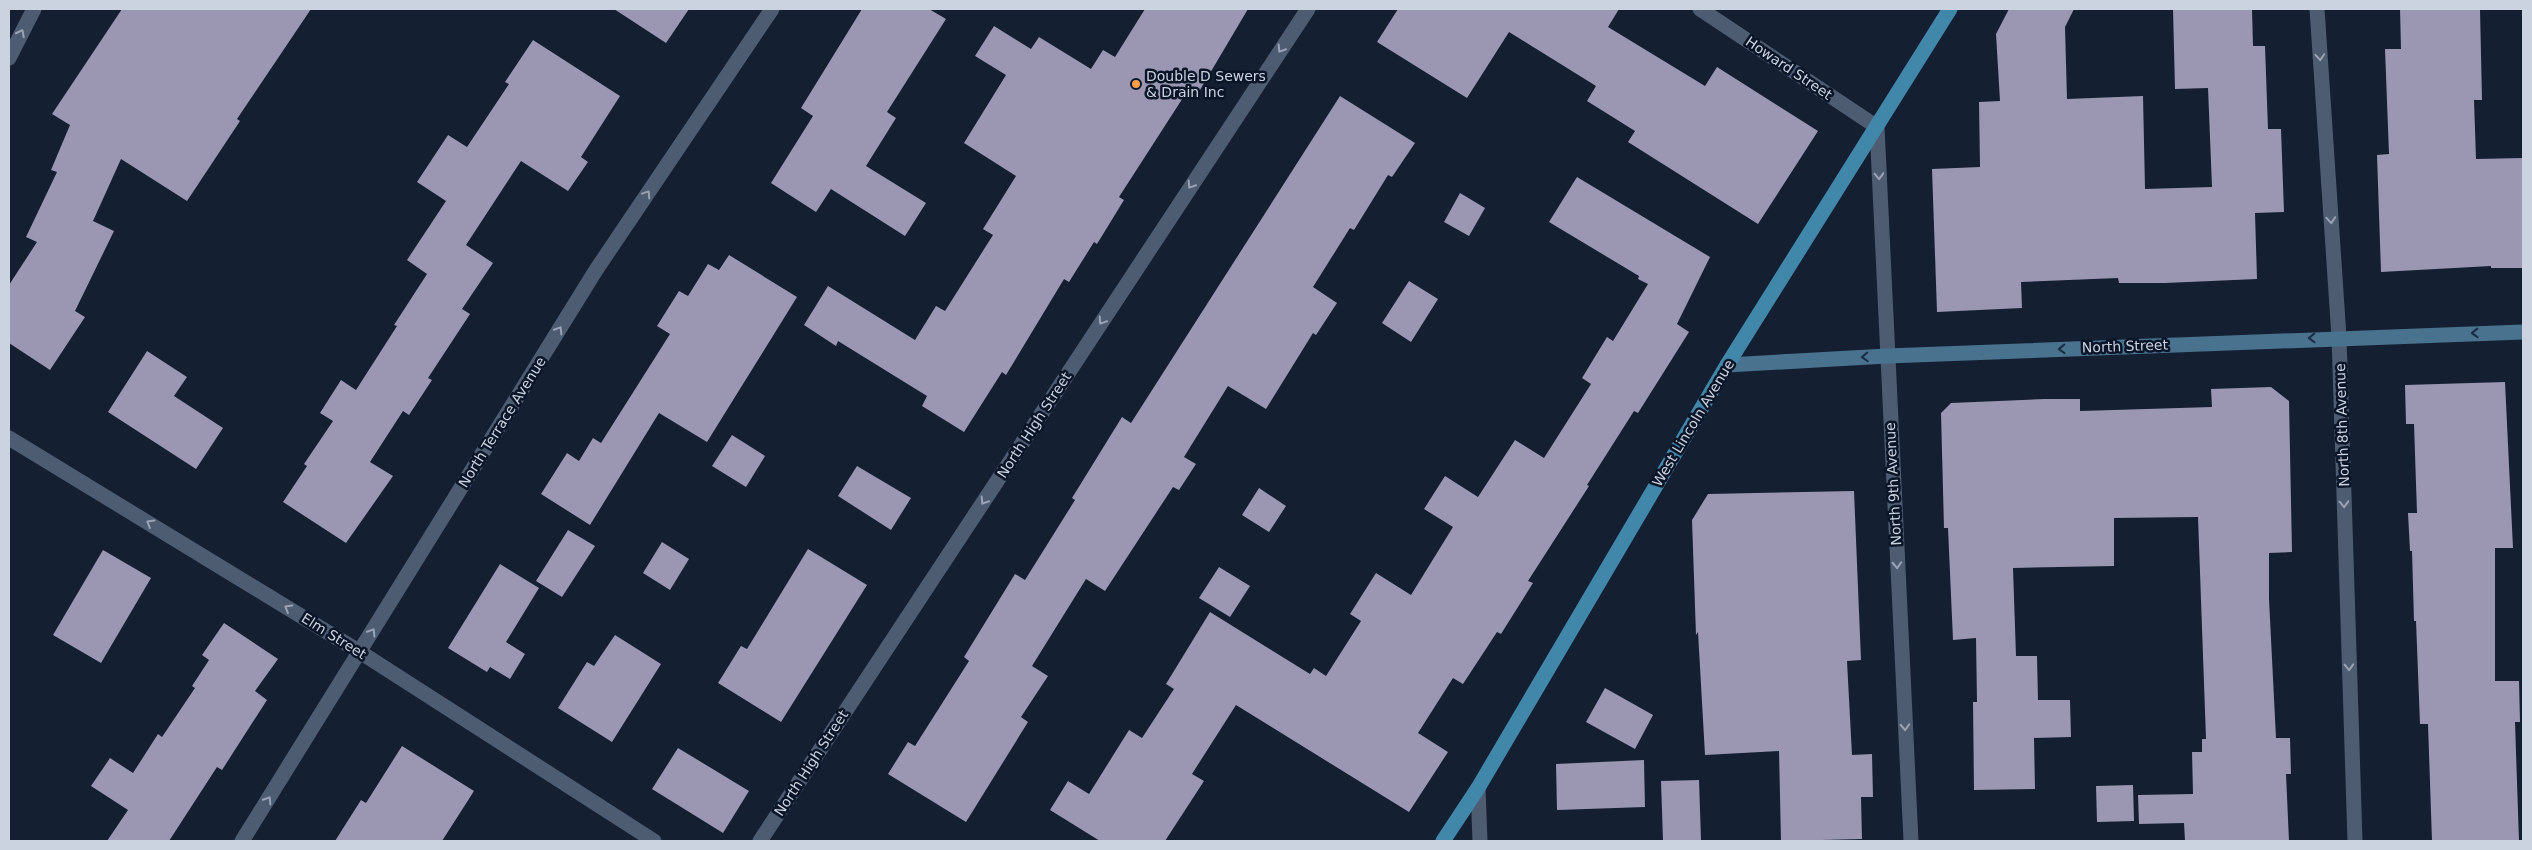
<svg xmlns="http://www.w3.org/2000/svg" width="2532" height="850" font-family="'DejaVu Sans',sans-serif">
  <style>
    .building { fill: #9b96b2 }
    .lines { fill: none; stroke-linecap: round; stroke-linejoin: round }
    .street { stroke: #4e5c72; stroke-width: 15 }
    .secondary { stroke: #48728e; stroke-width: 15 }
    .primary { stroke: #4187aa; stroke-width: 15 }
    .oneway { stroke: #99a3b4 }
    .oneway2 { stroke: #1a2c42 }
    .poi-dot { fill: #f9a04c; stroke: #0b1528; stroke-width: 2 }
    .labels { text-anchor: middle; stroke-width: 5; stroke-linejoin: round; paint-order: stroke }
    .street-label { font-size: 14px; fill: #cbd3e0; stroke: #0b1528 }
    .poi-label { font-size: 14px; fill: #cbd3e0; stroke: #0b1528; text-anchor: start }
  </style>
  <rect width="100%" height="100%" fill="#141f32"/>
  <g class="building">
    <path d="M 122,9 L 311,9 L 237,119 L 240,121 L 187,201 L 121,159 L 93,221 L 114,231 L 75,311 L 85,317 L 50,370 L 9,343 L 9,285 L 37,242 L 26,237 L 57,172 L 51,170 L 70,125 L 52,114 Z"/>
    <path d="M 614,9 L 689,9 L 666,43 Z"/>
    <path d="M 862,9 L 929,9 L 946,19 L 887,112 L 896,118 L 866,166 L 926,203 L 905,236 L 831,189 L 816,212 L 771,183 L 813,116 L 801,108 Z"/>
    <path d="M 1145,9 L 1248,9 L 1197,95 L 1188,90 L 1119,197 L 1124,200 L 1097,244 L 1094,242 L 1069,282 L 1064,279 L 1006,375 L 1002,372 L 964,432 L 922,406 L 927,396 L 838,341 L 836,346 L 804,325 L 828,286 L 915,340 L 936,306 L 945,311 L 993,235 L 983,229 L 1016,176 L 964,143 L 1006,75 L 975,56 L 994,26 L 1031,49 L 1039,37 L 1091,69 L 1103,50 L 1115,57 Z"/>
    <path d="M 1398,9 L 1619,9 L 1608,27 L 1705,86 L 1717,67 L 1818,131 L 1758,224 L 1628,142 L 1635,131 L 1587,101 L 1596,86 L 1509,32 L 1467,98 L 1377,42 Z"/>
    <path d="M 2009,9 L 2074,9 L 2065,27 L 2067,99 L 2143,96 L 2145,189 L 2212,187 L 2208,88 L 2175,89 L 2173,9 L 2252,9 L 2253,46 L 2265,46 L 2268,129 L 2281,129 L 2284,212 L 2255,213 L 2257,279 L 2165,283 L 2119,283 L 2118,278 L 2021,282 L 2022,308 L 1937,312 L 1932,169 L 1980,167 L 1979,102 L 2000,101 L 1996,34 Z"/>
    <path d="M 2400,9 L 2480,9 L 2482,100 L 2474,100 L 2476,159 L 2523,158 L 2523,268 L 2491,268 L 2491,266 L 2381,272 L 2377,155 L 2389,154 L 2385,49 L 2401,49 Z"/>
    <path d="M 533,40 L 620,96 L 581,157 L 588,162 L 568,191 L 521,161 L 466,245 L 493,263 L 462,309 L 470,314 L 428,378 L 432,380 L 409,415 L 403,411 L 370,462 L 393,476 L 346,543 L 283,502 L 307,466 L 304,464 L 333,421 L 320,413 L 341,380 L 356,390 L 397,326 L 394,325 L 427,274 L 407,260 L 446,201 L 417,182 L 448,135 L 467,147 L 509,84 L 505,82 Z"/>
    <path d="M 1340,96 L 1415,143 L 1392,177 L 1388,175 L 1354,230 L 1350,228 L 1313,287 L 1337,303 L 1316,335 L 1313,333 L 1266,409 L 1228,386 L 1184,457 L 1196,464 L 1179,490 L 1173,487 L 1105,591 L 1086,579 L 1032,666 L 1048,676 L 1021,717 L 1028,722 L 966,822 L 888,774 L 908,742 L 915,746 L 969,661 L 964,657 L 1015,574 L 1025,580 L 1075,500 L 1072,498 L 1122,417 L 1131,423 Z"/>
    <path d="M 1577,177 L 1710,257 L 1677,324 L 1689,332 L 1638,413 L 1634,411 L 1587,485 L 1589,486 L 1528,581 L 1533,583 L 1501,634 L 1497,632 L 1463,684 L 1453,678 L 1418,733 L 1448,752 L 1409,812 L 1236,705 L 1192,774 L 1204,781 L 1165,841 L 1100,841 L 1050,810 L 1068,781 L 1089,794 L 1129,730 L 1142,738 L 1174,689 L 1166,684 L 1210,612 L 1310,674 L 1314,668 L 1326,676 L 1361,621 L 1350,614 L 1376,573 L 1411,595 L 1453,527 L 1424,509 L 1445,476 L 1478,497 L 1515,440 L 1544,458 L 1591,384 L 1582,378 L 1607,337 L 1613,341 L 1648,284 L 1638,279 L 1639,276 L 1549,222 Z"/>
    <path d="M 1460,193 L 1485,208 L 1469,236 L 1444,222 Z"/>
    <path d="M 729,255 L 797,297 L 707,442 L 659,413 L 590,525 L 541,494 L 567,453 L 579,461 L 593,438 L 601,443 L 670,334 L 657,326 L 679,291 L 688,296 L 708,264 L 719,270 Z"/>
    <path d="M 1409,281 L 1438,299 L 1411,342 L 1382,323 Z"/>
    <path d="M 147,351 L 187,377 L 174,396 L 223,428 L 196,469 L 108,412 Z"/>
    <path d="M 2505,382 L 2513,548 L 2495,548 L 2495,681 L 2519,681 L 2520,722 L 2515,722 L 2519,841 L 2432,841 L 2428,724 L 2420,724 L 2416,621 L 2414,621 L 2412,551 L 2410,551 L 2408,513 L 2417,513 L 2414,424 L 2406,424 L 2405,385 Z"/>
    <path d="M 2271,387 L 2289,401 L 2292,552 L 2269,553 L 2269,599 L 2276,738 L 2290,738 L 2291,774 L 2286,774 L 2289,841 L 2185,841 L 2184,823 L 2139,824 L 2138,795 L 2193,794 L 2192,752 L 2202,752 L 2202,739 L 2206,739 L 2198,517 L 2114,518 L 2114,566 L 2013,568 L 2016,656 L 2037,656 L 2038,700 L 2070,700 L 2071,737 L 2034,738 L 2035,789 L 1974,790 L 1973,702 L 1977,702 L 1976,638 L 1953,640 L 1948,528 L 1944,528 L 1941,413 L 1951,403 L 2045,399 L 2080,399 L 2080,411 L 2212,407 L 2211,389 Z"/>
    <path d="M 732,435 L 765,456 L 746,487 L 712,466 Z"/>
    <path d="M 857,466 L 911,498 L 891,530 L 838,496 Z"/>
    <path d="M 1259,488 L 1286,506 L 1269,532 L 1242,515 Z"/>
    <path d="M 1854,491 L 1861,660 L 1847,661 L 1852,755 L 1872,754 L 1873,797 L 1861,797 L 1862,839 L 1781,841 L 1779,751 L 1705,755 L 1698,632 L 1696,635 L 1692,520 L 1708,494 Z"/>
    <path d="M 568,530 L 595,546 L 562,597 L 536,581 Z"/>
    <path d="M 662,542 L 689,559 L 670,590 L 643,573 Z"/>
    <path d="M 808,549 L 867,585 L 781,722 L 718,683 L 741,646 L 747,649 Z"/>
    <path d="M 103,550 L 151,578 L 101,663 L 53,635 Z"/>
    <path d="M 500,564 L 539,588 L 506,642 L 525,654 L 510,679 L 490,667 L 487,672 L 448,648 Z"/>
    <path d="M 1219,567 L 1250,586 L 1230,617 L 1199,598 Z"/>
    <path d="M 224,623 L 278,659 L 255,691 L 267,700 L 222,770 L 217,767 L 169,841 L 107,841 L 128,810 L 91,786 L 110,758 L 133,773 L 158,734 L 162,737 L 195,688 L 192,686 L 209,660 L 202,655 Z"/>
    <path d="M 615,635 L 661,664 L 612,742 L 558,708 L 587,662 L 594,666 Z"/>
    <path d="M 1605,688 L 1653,715 L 1635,749 L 1586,722 Z"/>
    <path d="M 402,746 L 474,791 L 442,841 L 335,841 L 361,800 L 366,803 Z"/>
    <path d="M 678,748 L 749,791 L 723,833 L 652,789 Z"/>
    <path d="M 1644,760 L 1645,807 L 1557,810 L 1556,764 Z"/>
    <path d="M 1699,780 L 1701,840 L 1663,841 L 1661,781 Z"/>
    <path d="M 2133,785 L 2134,821 L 2097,822 L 2096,786 Z"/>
  </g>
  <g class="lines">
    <g class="street">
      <path d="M 1700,9 L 1877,127 L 1911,841"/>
      <path d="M 2317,9 L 2339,337 L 2355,841"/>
      <path d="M 9,58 L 34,9"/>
      <path d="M 9,438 L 360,652 L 654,841"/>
      <path d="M 1478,788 L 1480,841"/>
      <path d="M 242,841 L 596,270 L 772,9"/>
      <path d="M 760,841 L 1308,9"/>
    </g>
    <path class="secondary" d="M 1727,365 L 1887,356 L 2523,332"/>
    <path class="primary" d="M 1443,841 L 1478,788 L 1727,365 L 1950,9"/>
  </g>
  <defs><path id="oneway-chevron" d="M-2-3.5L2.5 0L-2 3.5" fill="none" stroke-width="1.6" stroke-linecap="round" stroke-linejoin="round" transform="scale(1.25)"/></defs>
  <g class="oneway">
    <use href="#oneway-chevron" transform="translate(21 33) rotate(-63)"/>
    <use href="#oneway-chevron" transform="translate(1281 49) rotate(123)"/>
    <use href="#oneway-chevron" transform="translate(2320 57) rotate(86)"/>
    <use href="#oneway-chevron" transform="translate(1879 176) rotate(88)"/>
    <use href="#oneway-chevron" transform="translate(1191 185) rotate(123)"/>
    <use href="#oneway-chevron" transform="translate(647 194) rotate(-56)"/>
    <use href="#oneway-chevron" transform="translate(2331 220) rotate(86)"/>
    <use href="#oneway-chevron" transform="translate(1102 321) rotate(123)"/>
    <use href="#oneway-chevron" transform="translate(559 330) rotate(-58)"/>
    <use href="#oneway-chevron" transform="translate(984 501) rotate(123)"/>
    <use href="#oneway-chevron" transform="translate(2344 504) rotate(88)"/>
    <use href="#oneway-chevron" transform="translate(150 523) rotate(-149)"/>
    <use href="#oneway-chevron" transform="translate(1897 565) rotate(87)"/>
    <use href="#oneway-chevron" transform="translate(288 608) rotate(-149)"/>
    <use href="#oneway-chevron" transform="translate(372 632) rotate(-58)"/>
    <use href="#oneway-chevron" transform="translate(2349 667) rotate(88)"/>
    <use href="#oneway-chevron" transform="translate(1905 727) rotate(87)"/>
    <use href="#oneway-chevron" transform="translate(268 800) rotate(-58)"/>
  </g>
  <g class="oneway2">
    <use href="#oneway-chevron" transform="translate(2475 333) rotate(178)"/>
    <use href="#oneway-chevron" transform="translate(2312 338) rotate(178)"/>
    <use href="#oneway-chevron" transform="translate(2062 349) rotate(178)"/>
    <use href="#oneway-chevron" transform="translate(1865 357) rotate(177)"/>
  </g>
  <circle class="poi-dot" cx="1136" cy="84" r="5"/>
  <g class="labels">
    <g class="street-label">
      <text transform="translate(1789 68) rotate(34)" y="5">Howard Street</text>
      <text transform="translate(2125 346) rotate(-2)" y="5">North Street</text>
      <text transform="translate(502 422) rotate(-58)" y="5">North Terrace Avenue</text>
      <text transform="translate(1693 423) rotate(-59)" y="5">West Lincoln Avenue</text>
      <text transform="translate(1034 425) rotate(-57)" y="5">North High Street</text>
      <text transform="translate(2342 425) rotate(-92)" y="5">North 8th Avenue</text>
      <text transform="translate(1893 484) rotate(-93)" y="5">North 9th Avenue</text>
      <text transform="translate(334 636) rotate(32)" y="5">Elm Street</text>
      <text transform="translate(811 763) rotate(-57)" y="5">North High Street</text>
    </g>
    <g class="poi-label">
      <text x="1146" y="81">Double D Sewers<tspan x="1146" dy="16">&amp; Drain Inc</tspan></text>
    </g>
  </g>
  <rect width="2532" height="850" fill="none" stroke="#cbd3e0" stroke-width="20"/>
</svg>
